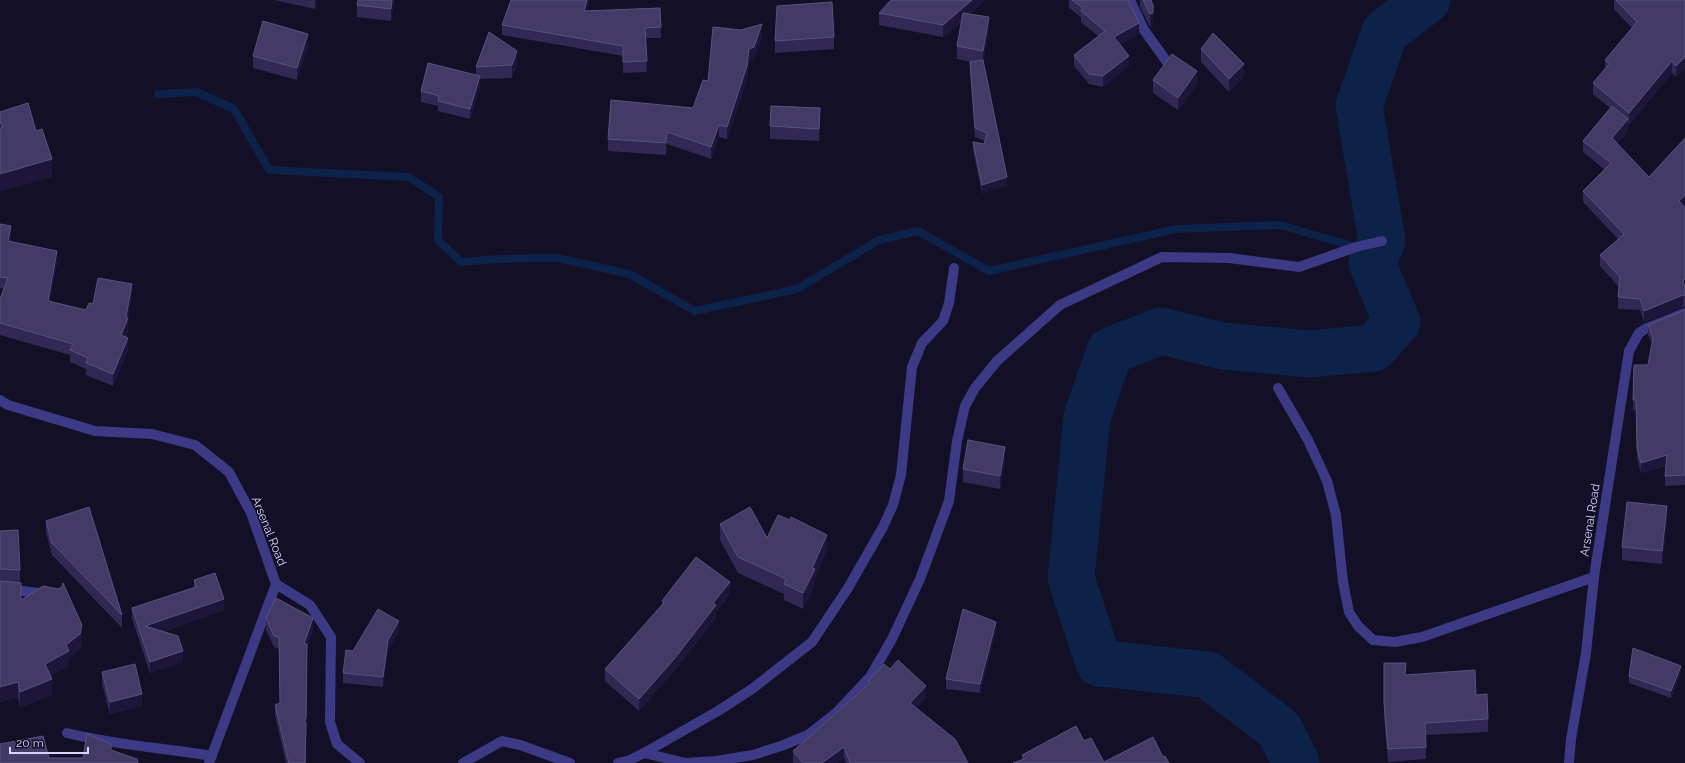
<svg xmlns="http://www.w3.org/2000/svg" width="1685" height="763" font-family="Raleway,sans-serif">
  <style>
    .lines { fill: none; stroke-linecap: round; stroke-linejoin: round }
    .stream { stroke: #0c2248; stroke-width: 8 }
    .river { stroke: #0c2248; stroke-width: 47 }
    .minor { stroke: #3d3a85; stroke-width: 10 }
    .wall { fill: #312854 }
    .shaded-wall { fill: #1d163a }
    .building { fill: #433a66; stroke: #5a527e }
    .labels { text-anchor: middle; stroke-width: 3; stroke-linejoin: round; paint-order: stroke }
    .street-label { font-size: 12px; fill: #d9d4ff; stroke: #130f26 }
  </style>
  <rect width="100%" height="100%" fill="#130f26"/>
  <g class="lines">
    <path class="stream" d="M 158,94 L 196,92 L 234,109 L 269,170 L 409,177 L 439,197 L 438,240 L 461,262 L 499,259 L 558,258 L 629,274 L 695,311 L 797,289 L 879,240 L 918,231 L 989,271 L 1176,229 L 1280,225 L 1356,247 L 1372,263"/>
    <path class="river" d="M 1296,763 L 1279,729 L 1208,675 L 1099,663 L 1071,578 L 1087,417 L 1110,351 L 1161,331 L 1223,346 L 1310,354 L 1374,348 L 1397,322 L 1372,263 L 1382,241 L 1359,106 L 1385,32 L 1427,0"/>
    <g class="minor">
      <path d="M 1130,0 L 1144,30 L 1167,62"/>
      <path d="M 1278,388 L 1308,440 L 1327,481 L 1336,515 L 1343,582 L 1349,612 L 1358,626 L 1373,640 L 1395,642 L 1422,637 L 1594,577"/>
      <path d="M 0,400 L 8,405 L 95,431 L 152,434 L 195,445 L 229,472 L 251,513 L 276,584 L 209,763"/>
      <path d="M 276,584 L 310,605 L 331,637 L 330,722 L 337,744 L 360,763"/>
      <path d="M 0,590 L 23,591 L 45,594"/>
      <path d="M 67,733 C 115,745 163,748 212,756"/>
      <path d="M 644,753 L 686,763 L 716,761 L 753,755 L 781,746 L 808,735 L 836,713 L 870,677 L 892,639 L 920,579 L 949,501 L 957,441 L 965,406 L 975,388 L 997,361 L 1060,305 L 1162,257 L 1229,258 L 1299,267 L 1356,247 L 1382,241"/>
      <path d="M 463,763 L 502,741 L 520,745 L 570,763"/>
      <path d="M 618,763 L 628,761 L 644,753 L 718,711 L 752,689 L 812,642 L 848,588 L 883,527 L 893,505 L 901,475 L 912,367 L 922,343 L 943,321 L 949,303 L 954,268"/>
      <path d="M 1569,763 L 1571,739 L 1586,653 L 1594,577 L 1629,351 L 1639,333 L 1645,329 L 1685,313"/>
    </g>
  </g>
  <g class="wall">
    <path d="M 274,0 L 317,0 L 315,9 Z"/>
    <path d="M 394,0 L 391,21 L 357,17 L 357,5 Z"/>
    <path d="M 1069,0 L 1128,0 L 1139,34 L 1120,44 L 1129,66 L 1103,87 L 1089,84 L 1074,66 L 1074,55 L 1098,36 L 1081,22 L 1081,17 L 1069,8 Z"/>
    <path d="M 1140,0 L 1151,0 L 1153,26 L 1150,27 L 1140,7 Z"/>
    <path d="M 1614,0 L 1685,0 L 1676,77 L 1672,73 L 1629,125 L 1628,123 L 1628,131 L 1617,144 L 1649,177 L 1685,208 L 1685,307 L 1683,307 L 1644,322 L 1640,310 L 1618,309 L 1618,297 L 1619,287 L 1600,266 L 1600,255 L 1618,239 L 1583,202 L 1583,191 L 1605,170 L 1583,152 L 1583,141 L 1610,108 L 1593,94 L 1593,83 L 1605,69 L 1605,60 L 1632,28 L 1614,9 Z"/>
    <path d="M 660,8 L 661,38 L 645,38 L 647,72 L 623,73 L 623,56 L 502,35 L 502,25 L 587,11 Z"/>
    <path d="M 879,13 L 970,14 L 989,30 L 983,62 L 1007,186 L 982,193 L 973,150 L 973,142 L 984,144 L 985,141 L 975,137 L 970,71 L 970,62 L 971,62 L 957,59 L 957,46 L 961,22 L 943,37 L 879,25 Z"/>
    <path d="M 762,36 L 754,59 L 749,61 L 747,79 L 727,139 L 719,137 L 711,159 L 667,144 L 666,155 L 608,151 L 608,139 L 693,108 L 708,81 Z"/>
    <path d="M 834,37 L 834,49 L 775,53 L 775,41 Z"/>
    <path d="M 308,46 L 297,80 L 253,68 L 253,56 Z"/>
    <path d="M 1201,49 L 1244,76 L 1229,92 L 1201,62 Z"/>
    <path d="M 517,64 L 512,78 L 480,79 L 480,86 L 470,119 L 438,111 L 438,106 L 421,102 L 421,91 L 476,75 L 476,67 Z"/>
    <path d="M 1153,80 L 1197,84 L 1178,110 L 1153,93 Z"/>
    <path d="M 820,121 L 819,141 L 770,139 L 770,126 Z"/>
    <path d="M 0,224 L 11,238 L 11,242 L 57,262 L 50,301 L 86,310 L 93,304 L 132,296 L 128,318 L 128,330 L 126,337 L 128,350 L 113,386 L 86,375 L 86,369 L 70,362 L 70,355 L 0,335 L 0,299 L 4,289 L 0,288 Z"/>
    <path d="M 1685,310 L 1685,485 L 1665,486 L 1665,476 L 1666,466 L 1641,473 L 1637,458 L 1636,410 L 1633,410 L 1634,365 L 1648,365 L 1652,344 L 1648,335 L 1648,325 Z"/>
    <path d="M 1005,460 L 1000,489 L 963,482 L 963,469 Z"/>
    <path d="M 1667,519 L 1662,564 L 1622,560 L 1622,547 Z"/>
    <path d="M 46,521 L 122,615 L 122,628 L 52,555 L 46,533 Z"/>
    <path d="M 720,524 L 767,538 L 827,551 L 815,578 L 815,585 L 803,609 L 784,600 L 784,594 L 738,573 L 720,540 Z"/>
    <path d="M 0,531 L 20,570 L 20,583 L 21,600 L 82,640 L 80,649 L 69,658 L 69,666 L 50,676 L 52,694 L 20,708 L 18,697 L 0,702 Z"/>
    <path d="M 194,580 L 224,610 L 162,632 L 183,662 L 150,673 L 132,619 L 132,608 L 194,587 Z"/>
    <path d="M 730,594 L 716,612 L 716,618 L 675,670 L 639,711 L 605,681 L 605,669 L 662,604 L 662,601 Z"/>
    <path d="M 266,618 L 313,629 L 307,647 L 306,763 L 286,763 L 275,716 L 275,705 L 280,703 L 279,649 L 274,647 L 266,630 Z"/>
    <path d="M 399,631 L 388,650 L 383,687 L 343,683 L 343,673 L 353,651 Z"/>
    <path d="M 996,631 L 980,693 L 946,689 L 946,679 Z"/>
    <path d="M 1384,663 L 1488,719 L 1488,732 L 1426,735 L 1426,759 L 1388,762 L 1384,716 Z"/>
    <path d="M 890,669 L 926,697 L 916,708 L 968,763 L 846,763 L 844,758 L 838,763 L 793,763 L 793,751 L 868,684 L 868,681 Z"/>
    <path d="M 102,672 L 142,706 L 110,714 L 102,684 Z"/>
    <path d="M 1681,672 L 1671,698 L 1629,683 L 1629,676 Z"/>
  </g>
  <g class="shaded-wall">
    <path d="M 315,0 L 317,0 L 315,9 Z"/>
    <path d="M 392,0 L 394,0 L 391,21 L 391,9 Z"/>
    <path d="M 587,0 L 590,0 L 584,22 L 584,11 Z"/>
    <path d="M 972,0 L 986,0 L 943,37 L 943,25 Z"/>
    <path d="M 1153,13 L 1153,26 L 1150,27 L 1150,14 Z"/>
    <path d="M 989,17 L 989,30 L 983,64 L 983,51 Z"/>
    <path d="M 1139,23 L 1139,34 L 1114,47 L 1114,37 Z"/>
    <path d="M 762,24 L 762,36 L 754,59 L 749,61 L 747,79 L 727,139 L 727,127 L 749,49 Z"/>
    <path d="M 308,34 L 308,46 L 297,80 L 297,68 Z"/>
    <path d="M 517,51 L 517,64 L 512,78 L 512,65 Z"/>
    <path d="M 1129,56 L 1129,66 L 1103,87 L 1103,76 Z"/>
    <path d="M 1685,57 L 1685,69 L 1676,77 L 1676,66 Z"/>
    <path d="M 1672,61 L 1672,73 L 1629,125 L 1629,113 Z"/>
    <path d="M 1244,64 L 1244,76 L 1229,92 L 1229,79 Z"/>
    <path d="M 1197,71 L 1197,84 L 1178,110 L 1178,98 Z"/>
    <path d="M 480,76 L 480,86 L 470,119 L 470,109 Z"/>
    <path d="M 820,108 L 820,121 L 819,141 L 819,129 Z"/>
    <path d="M 1628,119 L 1628,131 L 1612,150 L 1612,138 Z"/>
    <path d="M 719,125 L 719,137 L 711,159 L 711,147 Z"/>
    <path d="M 667,132 L 667,144 L 666,155 L 666,143 Z"/>
    <path d="M 52,159 L 52,177 L 0,192 L 0,174 Z"/>
    <path d="M 1007,177 L 1007,186 L 982,193 L 982,185 Z"/>
    <path d="M 1685,195 L 1685,207 L 1679,213 L 1679,201 Z"/>
    <path d="M 11,226 L 11,238 L 8,253 L 8,241 Z"/>
    <path d="M 57,251 L 57,262 L 48,313 L 48,301 Z"/>
    <path d="M 1685,279 L 1685,291 L 1683,281 Z"/>
    <path d="M 132,284 L 132,296 L 128,320 L 128,318 L 128,330 L 121,347 L 121,335 Z"/>
    <path d="M 1683,295 L 1683,307 L 1644,322 L 1644,311 Z"/>
    <path d="M 128,338 L 128,350 L 113,386 L 113,374 Z"/>
    <path d="M 1005,447 L 1005,460 L 1000,489 L 1000,476 Z"/>
    <path d="M 1667,455 L 1667,465 L 1641,473 L 1641,463 Z"/>
    <path d="M 1667,506 L 1667,519 L 1662,564 L 1662,551 Z"/>
    <path d="M 827,535 L 827,551 L 815,578 L 815,585 L 803,609 L 803,593 L 812,568 Z"/>
    <path d="M 730,582 L 730,594 L 716,612 L 716,618 L 675,670 L 639,711 L 639,699 Z"/>
    <path d="M 224,599 L 224,610 L 145,638 L 145,626 Z"/>
    <path d="M 313,618 L 313,629 L 307,647 L 305,763 L 304,731 L 304,644 Z"/>
    <path d="M 399,621 L 399,631 L 388,650 L 383,687 L 383,677 L 388,640 Z"/>
    <path d="M 996,622 L 996,631 L 980,693 L 980,684 Z"/>
    <path d="M 82,625 L 82,640 L 80,649 L 69,658 L 69,666 L 45,679 L 45,664 L 66,645 Z"/>
    <path d="M 183,651 L 183,662 L 150,673 L 150,662 Z"/>
    <path d="M 1681,666 L 1681,672 L 1671,698 L 1671,691 Z"/>
    <path d="M 52,679 L 52,694 L 20,708 L 20,692 Z"/>
    <path d="M 18,682 L 18,697 L 0,702 L 0,687 Z"/>
    <path d="M 926,686 L 926,697 L 910,714 L 910,703 Z"/>
    <path d="M 142,694 L 142,706 L 110,714 L 110,702 Z"/>
    <path d="M 844,747 L 844,758 L 838,763 L 822,763 Z"/>
  </g>
  <g class="building">
    <path d="M 358,0 L 392,0 L 391,9 L 357,5 Z"/>
    <path d="M 511,0 L 587,0 L 584,11 L 660,8 L 661,27 L 645,28 L 647,61 L 623,62 L 623,46 L 502,25 Z"/>
    <path d="M 891,0 L 972,0 L 943,25 L 879,13 Z"/>
    <path d="M 1072,0 L 1128,0 L 1139,23 L 1114,37 L 1129,56 L 1103,76 L 1089,74 L 1074,55 L 1105,31 L 1081,11 L 1083,8 Z"/>
    <path d="M 1143,0 L 1151,0 L 1153,5 L 1153,13 L 1150,14 Z"/>
    <path d="M 1616,0 L 1685,0 L 1685,57 L 1676,66 L 1672,61 L 1629,113 L 1593,83 L 1609,64 L 1605,60 L 1637,22 Z"/>
    <path d="M 832,2 L 834,37 L 775,41 L 777,6 Z"/>
    <path d="M 963,13 L 989,17 L 983,51 L 957,46 Z"/>
    <path d="M 263,21 L 308,34 L 297,68 L 253,56 Z"/>
    <path d="M 762,24 L 754,47 L 749,49 L 747,66 L 727,127 L 719,125 L 711,147 L 667,132 L 666,143 L 608,139 L 611,100 L 693,108 L 703,80 L 708,81 L 713,27 L 741,30 Z"/>
    <path d="M 489,32 L 517,51 L 512,65 L 476,67 Z"/>
    <path d="M 1213,33 L 1244,64 L 1229,79 L 1201,49 Z"/>
    <path d="M 1172,54 L 1197,71 L 1178,98 L 1153,80 Z"/>
    <path d="M 983,60 L 1007,177 L 982,185 L 973,142 L 984,144 L 987,133 L 975,128 L 970,62 Z"/>
    <path d="M 428,63 L 480,76 L 470,109 L 438,101 L 439,96 L 421,91 Z"/>
    <path d="M 28,103 L 36,131 L 42,129 L 52,159 L 0,174 L 0,128 L 2,128 L 0,121 L 0,112 Z"/>
    <path d="M 771,106 L 820,108 L 819,129 L 770,126 Z"/>
    <path d="M 1612,106 L 1628,119 L 1612,138 L 1649,177 L 1685,138 L 1685,195 L 1679,201 L 1685,208 L 1685,279 L 1683,281 L 1685,287 L 1685,295 L 1683,295 L 1644,311 L 1640,299 L 1618,297 L 1620,277 L 1600,255 L 1624,234 L 1583,191 L 1611,163 L 1583,141 Z"/>
    <path d="M 0,224 L 11,226 L 8,241 L 57,251 L 48,301 L 86,310 L 89,303 L 93,304 L 98,278 L 132,284 L 126,317 L 128,318 L 121,335 L 128,338 L 113,374 L 86,363 L 88,358 L 70,350 L 73,344 L 0,323 L 0,299 L 8,278 L 0,277 Z"/>
    <path d="M 1685,310 L 1685,475 L 1665,476 L 1667,455 L 1641,463 L 1637,448 L 1636,400 L 1633,400 L 1634,365 L 1648,365 L 1653,338 L 1648,325 Z"/>
    <path d="M 968,440 L 1005,447 L 1000,476 L 963,469 Z"/>
    <path d="M 1627,502 L 1667,506 L 1662,551 L 1622,547 Z"/>
    <path d="M 89,507 L 122,615 L 52,543 L 46,521 Z"/>
    <path d="M 750,507 L 767,538 L 778,515 L 790,520 L 791,517 L 827,535 L 812,568 L 815,569 L 803,593 L 784,584 L 786,579 L 738,557 L 720,524 Z"/>
    <path d="M 18,530 L 20,570 L 0,569 L 0,531 Z"/>
    <path d="M 696,557 L 730,582 L 713,603 L 716,605 L 675,658 L 639,699 L 605,669 L 664,603 L 662,601 Z"/>
    <path d="M 215,573 L 224,599 L 145,626 L 178,636 L 183,651 L 150,662 L 132,608 L 196,587 L 194,580 Z"/>
    <path d="M 0,581 L 21,583 L 21,600 L 43,586 L 58,589 L 62,587 L 63,583 L 82,625 L 80,634 L 66,645 L 69,651 L 45,664 L 52,679 L 20,692 L 18,682 L 0,687 Z"/>
    <path d="M 276,598 L 313,618 L 304,644 L 307,644 L 306,719 L 304,719 L 306,724 L 305,763 L 289,763 L 275,705 L 280,703 L 279,637 L 274,636 L 266,618 Z"/>
    <path d="M 378,609 L 399,621 L 388,640 L 383,677 L 343,673 L 346,650 L 353,651 Z"/>
    <path d="M 963,609 L 996,622 L 980,684 L 946,679 Z"/>
    <path d="M 1633,648 L 1681,666 L 1671,691 L 1629,676 Z"/>
    <path d="M 898,660 L 926,686 L 910,703 L 955,739 L 968,763 L 850,763 L 844,747 L 822,763 L 803,763 L 793,751 L 870,683 L 868,681 L 884,664 L 890,669 Z"/>
    <path d="M 1384,663 L 1406,663 L 1405,675 L 1475,670 L 1476,695 L 1487,694 L 1488,719 L 1425,723 L 1426,747 L 1388,749 L 1384,703 Z"/>
    <path d="M 135,664 L 142,694 L 110,702 L 102,672 Z"/>
    <path d="M 1076,726 L 1084,741 L 1091,738 L 1104,762 L 1153,737 L 1163,757 L 1165,756 L 1169,763 L 1013,763 L 1024,759 L 1022,755 Z"/>
    <path d="M 87,734 L 111,744 L 111,750 L 137,759 L 138,763 L 0,763 L 0,744 L 43,736 L 49,758 L 83,758 Z"/>
  </g>
  <g class="labels">
    <g class="street-label">
      <text transform="translate(1590 520) rotate(-81)" y="4">Arsenal Road</text>
      <text transform="translate(269 531) rotate(68)" y="4">Arsenal Road</text>
    </g>
  </g>
  <path d="M10 747v6h78v-6" fill="none" stroke="#d9d4ff" stroke-width="2"/>
  <text x="16" y="747" font-size="12" fill="#d9d4ff" stroke="#130f26" stroke-width="3" paint-order="stroke">20 m</text>
</svg>
